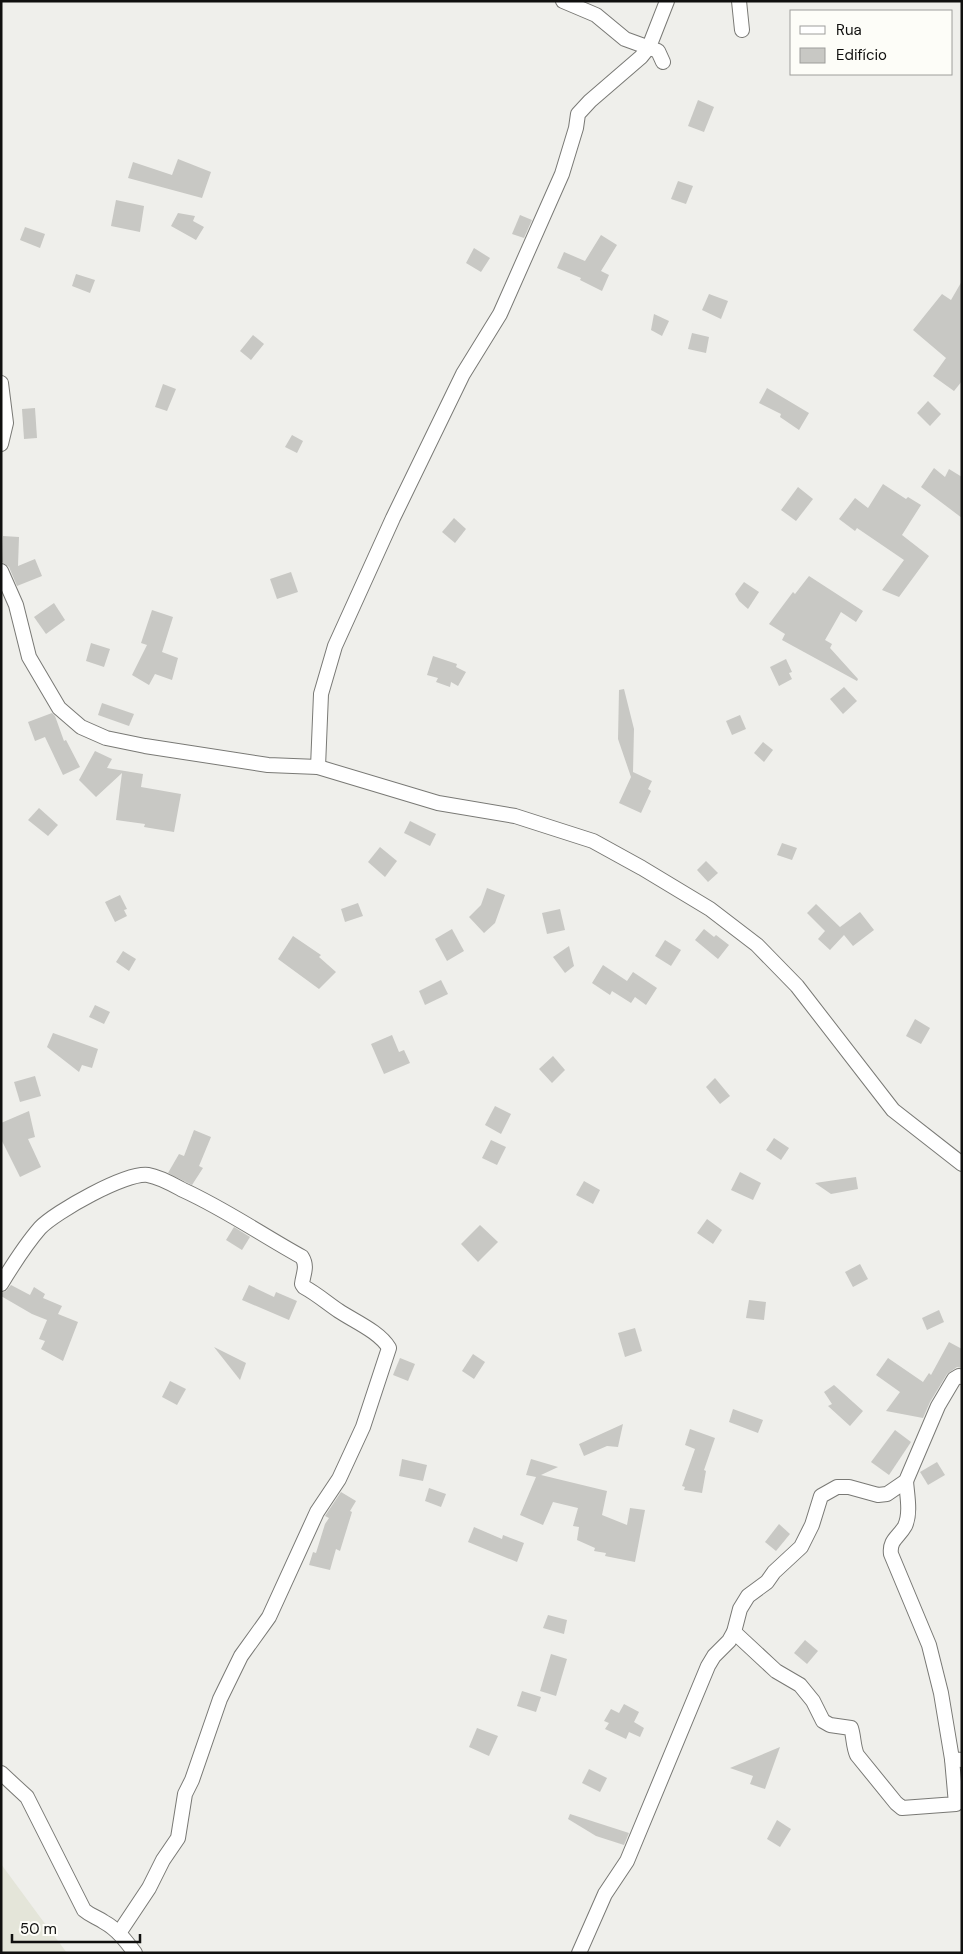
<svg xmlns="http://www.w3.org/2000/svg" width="963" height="1954" font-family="'DM Sans',sans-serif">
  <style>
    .built { fill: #e4e5d9 }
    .building { fill: #c8c8c4 }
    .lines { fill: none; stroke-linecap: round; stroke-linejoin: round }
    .street-casing { stroke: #797975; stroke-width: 16 }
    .street { stroke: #fff; stroke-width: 14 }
  </style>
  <rect width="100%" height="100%" fill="#efefeb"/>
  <path class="built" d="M 1,1864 L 40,1917 L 67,1953 L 1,1953 Z"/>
  <g class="building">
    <path d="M 698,100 L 714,107 L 704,132 L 688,126 Z"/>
    <path d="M 178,159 L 211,172 L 202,198 L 128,178 L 133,162 L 172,175 Z"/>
    <path d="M 678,181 L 693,186 L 686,204 L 671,199 Z"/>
    <path d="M 116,200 L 144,206 L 140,232 L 111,226 Z"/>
    <path d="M 178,213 L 195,216 L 193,221 L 204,227 L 196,240 L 171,226 Z"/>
    <path d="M 520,215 L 532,220 L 524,238 L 512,234 Z"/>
    <path d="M 25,227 L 45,234 L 40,248 L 20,240 Z"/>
    <path d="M 601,235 L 617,245 L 601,271 L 609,275 L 602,291 L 580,280 L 581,278 L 557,268 L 564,252 L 585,261 Z"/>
    <path d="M 474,248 L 490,258 L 481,272 L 466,263 Z"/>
    <path d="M 76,274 L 95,280 L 90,293 L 72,286 Z"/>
    <path d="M 962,281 L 962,381 L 954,391 L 933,376 L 946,358 L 913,330 L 942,294 L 951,300 Z"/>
    <path d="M 709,294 L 728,301 L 721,319 L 702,310 Z"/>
    <path d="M 654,314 L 669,321 L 662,336 L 651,330 Z"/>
    <path d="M 692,333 L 709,337 L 706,353 L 688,349 Z"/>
    <path d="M 253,335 L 264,344 L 251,360 L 240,351 Z"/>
    <path d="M 163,384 L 176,389 L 167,411 L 155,407 Z"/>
    <path d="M 767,388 L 809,413 L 799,430 L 780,417 L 781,414 L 759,403 Z"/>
    <path d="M 928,401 L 941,414 L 930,426 L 917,413 Z"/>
    <path d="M 35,408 L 37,438 L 24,439 L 22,409 Z"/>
    <path d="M 292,435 L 303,441 L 297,453 L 285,447 Z"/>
    <path d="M 934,468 L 945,477 L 949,469 L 962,477 L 962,518 L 921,487 Z"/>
    <path d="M 883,484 L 906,499 L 908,497 L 921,505 L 902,535 L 929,556 L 899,597 L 882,590 L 904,560 L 857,528 L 855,531 L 839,519 L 855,498 L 868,508 Z"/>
    <path d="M 798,487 L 813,499 L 796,521 L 781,510 Z"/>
    <path d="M 454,518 L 466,529 L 455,543 L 442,532 Z"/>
    <path d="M 3,536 L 19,537 L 18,566 L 35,559 L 42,576 L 17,586 L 9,567 L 2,562 Z"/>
    <path d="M 291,572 L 298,592 L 277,599 L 270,579 Z"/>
    <path d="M 809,576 L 863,611 L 856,622 L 841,612 L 825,640 L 832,644 L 830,648 L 858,679 L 857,681 L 782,640 L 785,634 L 769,624 L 793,592 L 795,594 Z"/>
    <path d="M 744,582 L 759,592 L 748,609 L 739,601 L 735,594 Z"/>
    <path d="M 54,603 L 65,620 L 46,634 L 34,617 Z"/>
    <path d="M 152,610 L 173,617 L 162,652 L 178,658 L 172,680 L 155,674 L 149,685 L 132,675 L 147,645 L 141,643 Z"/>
    <path d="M 91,643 L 110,649 L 104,667 L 86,661 Z"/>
    <path d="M 433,656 L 457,664 L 456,667 L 466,672 L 458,686 L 451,682 L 450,687 L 436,682 L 438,678 L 427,675 Z"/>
    <path d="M 786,659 L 792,672 L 789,673 L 792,679 L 779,686 L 770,667 Z"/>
    <path d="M 844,687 L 857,701 L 843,714 L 830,699 Z"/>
    <path d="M 624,689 L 634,729 L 633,772 L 652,781 L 648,789 L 651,791 L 641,813 L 619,803 L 631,777 L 618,739 L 619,690 Z"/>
    <path d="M 102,703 L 134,714 L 129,726 L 98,715 Z"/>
    <path d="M 52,713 L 55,716 L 64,741 L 66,740 L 80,767 L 63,775 L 45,737 L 35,741 L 28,722 Z"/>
    <path d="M 740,715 L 746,729 L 732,735 L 726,721 Z"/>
    <path d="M 763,742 L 773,750 L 764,762 L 754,753 Z"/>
    <path d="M 95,751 L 112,759 L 107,768 L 143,774 L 141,787 L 181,794 L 174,832 L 144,827 L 145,824 L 116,820 L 122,773 L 96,797 L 79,780 Z"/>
    <path d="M 39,808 L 58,825 L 48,836 L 28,820 Z"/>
    <path d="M 410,821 L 436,834 L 430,846 L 404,833 Z"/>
    <path d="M 782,843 L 797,848 L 792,860 L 777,855 Z"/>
    <path d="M 380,847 L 397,861 L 385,877 L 368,862 Z"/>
    <path d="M 706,861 L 718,873 L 708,882 L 697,870 Z"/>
    <path d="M 487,888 L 505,895 L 495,923 L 484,933 L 469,917 L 481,905 Z"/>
    <path d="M 120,895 L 127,909 L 124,910 L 127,916 L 115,922 L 105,902 Z"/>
    <path d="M 358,903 L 363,916 L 345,922 L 341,909 Z"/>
    <path d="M 816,904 L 840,927 L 860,912 L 874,930 L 853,946 L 844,935 L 830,950 L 818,939 L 825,931 L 807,913 Z"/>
    <path d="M 560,909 L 565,930 L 547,934 L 542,913 Z"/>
    <path d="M 452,929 L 464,951 L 447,961 L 435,939 Z"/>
    <path d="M 704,929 L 714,937 L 716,935 L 729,945 L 718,959 L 695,940 Z"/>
    <path d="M 293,936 L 321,955 L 319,957 L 336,972 L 319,989 L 278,959 Z"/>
    <path d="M 665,940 L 681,950 L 671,966 L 655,956 Z"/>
    <path d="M 569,946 L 574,966 L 565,973 L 553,957 Z"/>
    <path d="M 123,951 L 136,959 L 129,971 L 116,962 Z"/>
    <path d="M 603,965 L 627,981 L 633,972 L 657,988 L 646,1005 L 635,997 L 631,1003 L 612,991 L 610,995 L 592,983 Z"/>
    <path d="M 441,980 L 448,994 L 425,1005 L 419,991 Z"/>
    <path d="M 95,1005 L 110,1012 L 104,1024 L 89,1017 Z"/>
    <path d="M 915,1019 L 930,1028 L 921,1044 L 906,1036 Z"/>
    <path d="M 53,1033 L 98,1049 L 92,1068 L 82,1065 L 79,1072 L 47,1047 Z"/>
    <path d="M 392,1035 L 399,1052 L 404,1050 L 410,1063 L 384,1074 L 371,1044 Z"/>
    <path d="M 553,1056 L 565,1070 L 552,1083 L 539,1069 Z"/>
    <path d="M 35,1076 L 41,1096 L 20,1102 L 14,1082 Z"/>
    <path d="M 715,1078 L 730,1096 L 720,1104 L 706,1087 Z"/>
    <path d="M 495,1106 L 511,1114 L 501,1134 L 485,1125 Z"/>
    <path d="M 29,1111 L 35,1137 L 28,1139 L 41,1167 L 20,1177 L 1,1139 L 1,1123 Z"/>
    <path d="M 194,1130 L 211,1137 L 199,1166 L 203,1168 L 192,1185 L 168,1173 L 179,1154 L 184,1156 Z"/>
    <path d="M 774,1138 L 789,1148 L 781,1160 L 766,1150 Z"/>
    <path d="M 491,1140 L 506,1147 L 497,1165 L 482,1158 Z"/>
    <path d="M 740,1172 L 761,1183 L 753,1200 L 731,1190 Z"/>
    <path d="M 856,1177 L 858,1189 L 831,1194 L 815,1183 Z"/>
    <path d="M 584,1181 L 600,1190 L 593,1204 L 576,1195 Z"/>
    <path d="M 707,1219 L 722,1230 L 713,1244 L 697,1233 Z"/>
    <path d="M 480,1225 L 498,1242 L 478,1262 L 461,1244 Z"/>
    <path d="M 234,1227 L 250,1237 L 242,1250 L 226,1240 Z"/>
    <path d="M 860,1264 L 868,1279 L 853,1287 L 845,1272 Z"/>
    <path d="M 11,1285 L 30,1295 L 34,1287 L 45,1294 L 43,1298 L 62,1306 L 58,1314 L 78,1322 L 63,1361 L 41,1349 L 45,1341 L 39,1339 L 47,1320 L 32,1314 L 1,1296 L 1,1293 L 6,1291 Z"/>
    <path d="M 249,1285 L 274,1297 L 276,1292 L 297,1301 L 289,1320 L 242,1300 Z"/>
    <path d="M 749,1300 L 766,1302 L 764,1320 L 746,1318 Z"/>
    <path d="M 939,1310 L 944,1322 L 927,1330 L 922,1318 Z"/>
    <path d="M 635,1328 L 642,1351 L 625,1357 L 618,1333 Z"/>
    <path d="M 949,1342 L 962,1349 L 962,1368 L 957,1367 L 947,1374 L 930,1402 L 923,1418 L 886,1411 L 900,1392 L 876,1375 L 888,1358 L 923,1382 L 929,1373 L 931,1375 Z"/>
    <path d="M 214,1347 L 246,1363 L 240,1380 Z"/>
    <path d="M 473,1354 L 485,1362 L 474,1379 L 462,1371 Z"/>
    <path d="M 400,1358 L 415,1364 L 408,1381 L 393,1375 Z"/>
    <path d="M 170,1381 L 186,1389 L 177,1405 L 162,1397 Z"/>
    <path d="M 834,1385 L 863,1411 L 850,1426 L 828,1406 L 832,1404 L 824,1392 Z"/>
    <path d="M 733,1409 L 763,1420 L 758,1433 L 729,1422 Z"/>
    <path d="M 623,1424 L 618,1447 L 607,1446 L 584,1456 L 579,1444 Z"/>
    <path d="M 690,1429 L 715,1438 L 704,1470 L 706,1471 L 702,1493 L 684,1490 L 685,1487 L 682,1486 L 695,1449 L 685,1445 Z"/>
    <path d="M 895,1430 L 911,1442 L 889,1475 L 871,1462 Z"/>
    <path d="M 402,1459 L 427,1465 L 423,1481 L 399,1476 Z"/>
    <path d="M 531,1459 L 558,1467 L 541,1475 L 607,1491 L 602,1515 L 627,1525 L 630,1508 L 645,1510 L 635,1562 L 605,1556 L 606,1553 L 594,1551 L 595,1548 L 577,1540 L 579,1527 L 573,1526 L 578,1508 L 553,1502 L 543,1525 L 520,1515 L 536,1477 L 526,1475 Z"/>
    <path d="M 937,1462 L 945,1475 L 928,1485 L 920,1472 Z"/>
    <path d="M 429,1488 L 446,1494 L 441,1507 L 425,1501 Z"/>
    <path d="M 341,1492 L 356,1501 L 350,1511 L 352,1512 L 340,1551 L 336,1549 L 330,1570 L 309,1565 L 313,1552 L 316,1553 L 325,1524 L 329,1518 L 325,1516 Z"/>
    <path d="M 779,1524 L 790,1534 L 776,1551 L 765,1542 Z"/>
    <path d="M 474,1527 L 502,1539 L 503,1535 L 524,1543 L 517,1562 L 468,1542 Z"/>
    <path d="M 548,1615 L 567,1620 L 564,1634 L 543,1628 Z"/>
    <path d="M 805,1640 L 818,1651 L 807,1664 L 794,1653 Z"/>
    <path d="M 551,1654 L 567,1659 L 556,1696 L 540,1691 Z"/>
    <path d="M 522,1691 L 541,1697 L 536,1712 L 517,1706 Z"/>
    <path d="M 624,1704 L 639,1712 L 634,1722 L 644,1728 L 640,1737 L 629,1732 L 626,1739 L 605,1729 L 609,1723 L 604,1721 L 611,1709 L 619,1713 Z"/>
    <path d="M 477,1728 L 498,1736 L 489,1756 L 469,1747 Z"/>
    <path d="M 780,1747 L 765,1789 L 750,1784 L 753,1776 L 730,1768 Z"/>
    <path d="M 589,1769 L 607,1778 L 600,1792 L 582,1783 Z"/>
    <path d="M 570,1814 L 629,1833 L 624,1845 L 596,1836 L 568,1819 Z"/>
    <path d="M 777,1820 L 791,1829 L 780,1847 L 767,1839 Z"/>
  </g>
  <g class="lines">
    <g class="street-casing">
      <g id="street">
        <path d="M 563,1 L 596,15 L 625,39 L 658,51 L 663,62"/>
        <path d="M 739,1 L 742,30"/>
        <path d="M 1,383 L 6,423 L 1,444"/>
        <path d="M 1,571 L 16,605 L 29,657 L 59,708 L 81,727 L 106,738 L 145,746 L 268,765 L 318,767 L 438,803 L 515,816 L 593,841 L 642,868 L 710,909 L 757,945 L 797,986 L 893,1110 L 962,1164"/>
        <path d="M 318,767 L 321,694 L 335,646 L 393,518 L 463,374 L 500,314 L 562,174 L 576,128 L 578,114 L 590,101 L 641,57 L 649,47 L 667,1"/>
        <path d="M 1,1284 C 12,1266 26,1244 40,1228 C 55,1212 126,1172 148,1175 C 160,1177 172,1184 183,1190 C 225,1209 262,1235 302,1257 C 308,1267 303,1274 302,1284 L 304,1287 C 317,1294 327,1303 339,1311 C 354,1321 380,1332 389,1348 L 363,1427 L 339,1479 L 317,1512 L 269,1617 L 241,1656 L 220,1699 L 192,1780 L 185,1794 L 178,1838 L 163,1860 L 149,1888 L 119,1933"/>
        <path d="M 906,1481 C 907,1495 911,1513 905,1526 C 899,1537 889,1540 891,1554 L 929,1645 L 941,1693 L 952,1759 L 962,1760"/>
        <path d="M 734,1632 L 776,1671 L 800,1685 L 813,1701 L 823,1721 L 830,1725 L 851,1728 C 854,1737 853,1746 857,1755 L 896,1803 L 902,1808 L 956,1804 L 952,1759"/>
        <path d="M 1,1773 L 27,1797 L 84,1910 C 91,1916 97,1917 104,1922 C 117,1929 126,1941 135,1953"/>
        <path d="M 579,1953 L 605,1894 L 627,1861 L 708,1666 L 714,1656 L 729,1641 L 734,1632 L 740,1609 L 748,1596 L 767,1582 L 774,1572 L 801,1547 L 812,1525 L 821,1496 L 837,1487 L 849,1487 L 878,1495 L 887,1494 L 906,1481 L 938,1406 L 954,1379 L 959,1376 L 962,1377"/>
      </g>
    </g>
    <use href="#street" class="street"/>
  </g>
  <rect width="963" height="1954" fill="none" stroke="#10100f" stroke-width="5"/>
  <rect x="790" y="10" width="162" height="65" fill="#fdfdf8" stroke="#9e9e9b"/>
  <rect x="800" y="26" width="25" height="8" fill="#ffffff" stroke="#9e9e9b"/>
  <text x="836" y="35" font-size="15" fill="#10100f">Rua</text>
  <rect x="800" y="48" width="25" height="15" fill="#c8c8c4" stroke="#9e9e9b"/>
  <text x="836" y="60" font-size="15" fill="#10100f">Edifício</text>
  <path d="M12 1934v8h128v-8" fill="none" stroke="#10100f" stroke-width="2.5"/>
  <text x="20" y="1934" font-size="15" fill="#10100f" stroke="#fdfdf8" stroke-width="4" paint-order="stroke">50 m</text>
</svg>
